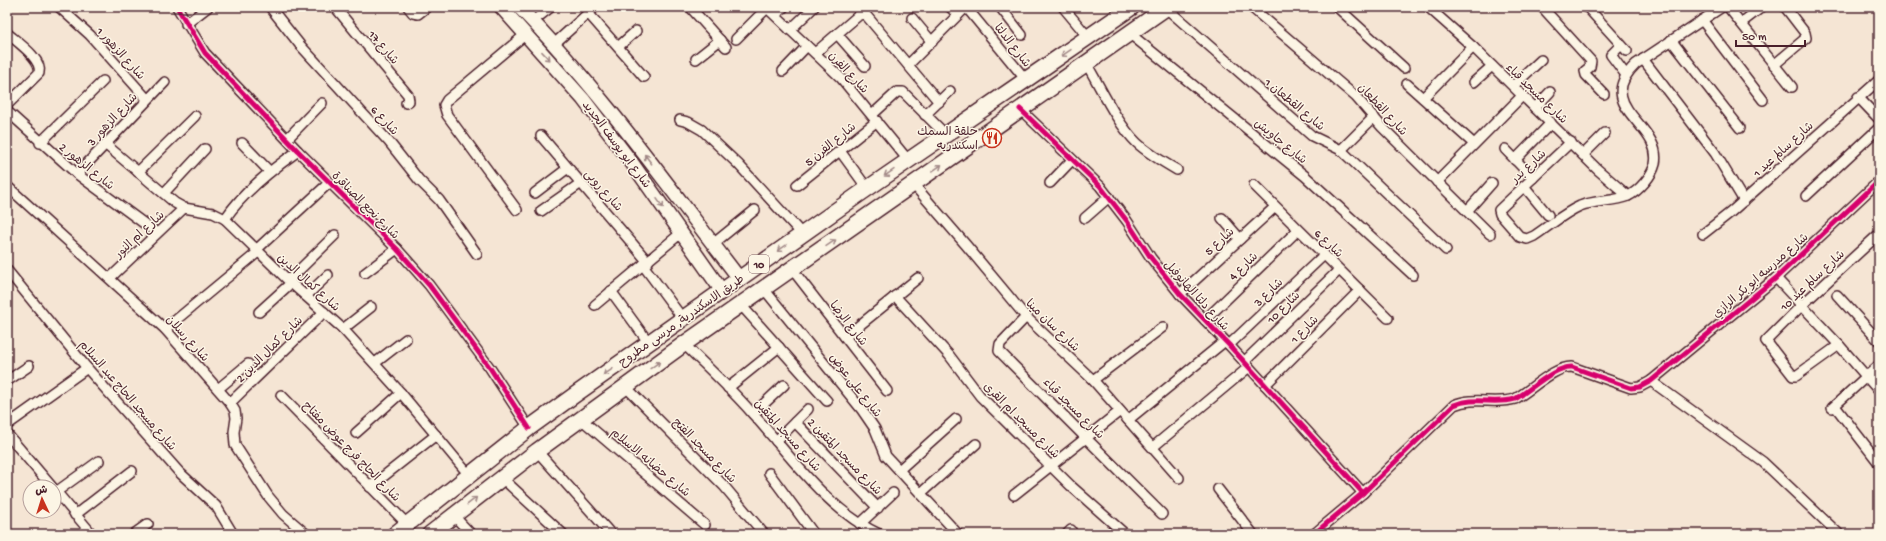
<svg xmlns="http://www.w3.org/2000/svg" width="1886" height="541" font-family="'Gochi Hand','Playpen Sans Arabic',sans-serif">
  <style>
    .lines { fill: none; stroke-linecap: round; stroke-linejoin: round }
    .street-casing { stroke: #4a1f2b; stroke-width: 12 }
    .secondary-casing { stroke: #4a1f2b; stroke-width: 16 }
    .primary-casing { stroke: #4a1f2b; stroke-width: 18 }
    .street { stroke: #fcf5e5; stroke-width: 9 }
    .secondary { stroke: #fcf5e5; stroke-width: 13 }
    .primary { stroke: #fcf5e5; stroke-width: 15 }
    .cycleway-casing { stroke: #fcf5e5; stroke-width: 8 }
    .cycleway { stroke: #d6006c; stroke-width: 5 }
    .oneway { stroke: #a38a88 }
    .labels { text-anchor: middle; stroke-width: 3; stroke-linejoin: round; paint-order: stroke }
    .shield { fill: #fcf5e5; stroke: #7f5f63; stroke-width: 1 }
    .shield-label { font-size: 11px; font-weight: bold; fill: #4a1f2b }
    .street-label { font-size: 12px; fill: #4a1f2b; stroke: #fcf5e5 }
    .poi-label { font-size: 12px; fill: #4a1f2b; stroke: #fcf5e5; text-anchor: end }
  </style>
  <rect width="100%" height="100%" fill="#f5e5d4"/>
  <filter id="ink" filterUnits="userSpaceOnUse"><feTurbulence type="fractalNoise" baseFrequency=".025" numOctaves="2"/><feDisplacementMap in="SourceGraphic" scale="8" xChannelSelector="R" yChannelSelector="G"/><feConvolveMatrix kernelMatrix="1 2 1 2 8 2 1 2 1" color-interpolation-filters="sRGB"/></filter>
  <g filter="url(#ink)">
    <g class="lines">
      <g class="street-casing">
        <g id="street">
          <path d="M 59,7 L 90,35 L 147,99"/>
          <path d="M 177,7 L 205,53 L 298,151 L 397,249 L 429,285 L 490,368 L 529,428"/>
          <path d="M 270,7 L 300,45 L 389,142 L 419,180 L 439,200 L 477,254"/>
          <path d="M 335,7 L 408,95 L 409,101 L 406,103"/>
          <path d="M 408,7 L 413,13 L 418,14 L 427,7"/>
          <path d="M 690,7 L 726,47"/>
          <path d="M 766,7 L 841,78 L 908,160"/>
          <path d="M 950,7 L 958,15"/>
          <path d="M 966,7 L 1026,80"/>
          <path d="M 1000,7 L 1022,35"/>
          <path d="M 1063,7 L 1088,37"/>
          <path d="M 1165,7 L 1312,136 L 1341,150 L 1446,250"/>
          <path d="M 1251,7 L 1356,97 L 1382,127 L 1490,234"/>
          <path d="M 1337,7 L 1404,68"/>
          <path d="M 1428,7 L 1473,47 L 1597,169 L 1628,196"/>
          <path d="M 1542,7 L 1591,61 L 1590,67 L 1585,71 L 1586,75 L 1604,94"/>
          <path d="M 1587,7 L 1627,51"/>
          <path d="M 1728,7 L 1792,87"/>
          <path d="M 588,13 L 644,77"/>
          <path d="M 775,15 L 784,7"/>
          <path d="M 912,18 L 932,42"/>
          <path d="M 1702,20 L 1763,100"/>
          <path d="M 533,21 L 551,7"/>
          <path d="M 1741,23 L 1762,7"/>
          <path d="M 186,24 L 208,7"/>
          <path d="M 790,30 L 814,7"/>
          <path d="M 7,33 C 17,42 43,59 39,73 L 7,105"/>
          <path d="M 1129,33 L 1305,176 L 1413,275"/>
          <path d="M 837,34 L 865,66"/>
          <path d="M 736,39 L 767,8"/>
          <path d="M 1671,40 L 1740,128"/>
          <path d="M 554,44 L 595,7"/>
          <path d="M 1621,45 L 1611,55 L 1626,75"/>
          <path d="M 618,47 L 636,31"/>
          <path d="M 815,53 L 859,15 L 865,14 L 939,102"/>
          <path d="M 696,59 L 720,40"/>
          <path d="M 1643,59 L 1715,153 L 1744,201"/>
          <path d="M 1086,63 C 1100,86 1117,124 1137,143 C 1149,154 1163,162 1177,170"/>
          <path d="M 908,65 L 966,7"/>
          <path d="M 1774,65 L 1806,38 L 1805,33 L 1785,7"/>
          <path d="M 783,71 L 807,46"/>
          <path d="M 1474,82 L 1492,66"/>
          <path d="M 1407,84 L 1474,144"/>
          <path d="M 1513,86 L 1541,60"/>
          <path d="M 1858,97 L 1879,119"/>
          <path d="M 1423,98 L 1473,47"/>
          <path d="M 1535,108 L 1550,92"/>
          <path d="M 1020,109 L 1100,186 L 1127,221 L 1151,258 L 1180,294 L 1229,345 L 1363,493"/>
          <path d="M 7,111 L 77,174 L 157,233"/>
          <path d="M 872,115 L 897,92 L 903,92 L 946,135"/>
          <path d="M 925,115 L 950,91"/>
          <path d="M 680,120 L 688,122 L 702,130 L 738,164 L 802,234"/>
          <path d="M 541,136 L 648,262"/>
          <path d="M 287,139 L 322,103"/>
          <path d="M 1571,142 L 1499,210 L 1500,214 L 1520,237 L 1527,239 L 1534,236 C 1548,227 1564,213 1580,206 C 1595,200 1613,202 1628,196 C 1639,191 1652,176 1655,164 C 1663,124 1591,107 1636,64 L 1722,7"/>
          <path d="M 40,143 L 103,81"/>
          <path d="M 242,143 L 270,172"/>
          <path d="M 105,144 L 175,203 L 184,208 L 213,213 L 225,219 L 291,283 L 343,329 L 401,393 L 469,475"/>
          <path d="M 1505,149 L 1533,178"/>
          <path d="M 1341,150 L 1374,117"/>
          <path d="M 840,151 L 867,188"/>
          <path d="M 1583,155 L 1605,133"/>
          <path d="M 1515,160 L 1551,123"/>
          <path d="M 138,172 L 195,116"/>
          <path d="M 77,174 L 165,82"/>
          <path d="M 1437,182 L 1522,96"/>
          <path d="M 1050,183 L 1072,160"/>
          <path d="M 797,185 L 877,121"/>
          <path d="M 914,185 L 966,245 L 1026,317 L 1093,380 L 1179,478"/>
          <path d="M 1254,185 L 1388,318"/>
          <path d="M 7,186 L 165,329 L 230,403 L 235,411 L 236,418 L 234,432 L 235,445 L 268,496 L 283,514 L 306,534"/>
          <path d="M 1524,186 L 1548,215"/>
          <path d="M 164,193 L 205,149"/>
          <path d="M 535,193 L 568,168"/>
          <path d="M 1806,196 L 1879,128"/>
          <path d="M 517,210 L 447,115 L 444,105 L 447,100 L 526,34"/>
          <path d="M 541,211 L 581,183"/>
          <path d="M 1467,211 L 1492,183"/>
          <path d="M 1085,218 L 1109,197"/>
          <path d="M 1222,218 L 1240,239"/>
          <path d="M 225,219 C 243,192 271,170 298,151"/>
          <path d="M 1703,234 L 1731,212 L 1879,80"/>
          <path d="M 713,244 L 755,210"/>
          <path d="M 256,250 L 330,182"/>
          <path d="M 643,265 L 683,319"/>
          <path d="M 792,269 L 887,391"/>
          <path d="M 7,270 L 87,368 L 179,472 L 216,506 L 233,534"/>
          <path d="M 365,273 L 397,249"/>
          <path d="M 110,278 L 184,208"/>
          <path d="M 1776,278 L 1839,345 L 1879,391"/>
          <path d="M 289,280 L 335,235"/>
          <path d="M 764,289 L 862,410 L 875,429 L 886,456 L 958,534"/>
          <path d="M 611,291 L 649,343"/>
          <path d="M 1180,294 L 1275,207"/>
          <path d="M 1837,295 L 1879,341"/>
          <path d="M 306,296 L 328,275"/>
          <path d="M 895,296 L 949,355 L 980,396 L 1071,486 L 1125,534"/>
          <path d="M 595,305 L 681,233"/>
          <path d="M 741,305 L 827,401"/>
          <path d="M 259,312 L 291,283"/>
          <path d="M 1026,317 L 1000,344 L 999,351 L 1162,514"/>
          <path d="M 1205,320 L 1298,230"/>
          <path d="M 165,329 L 258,252"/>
          <path d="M 343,329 L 371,307"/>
          <path d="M 845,337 L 918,278"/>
          <path d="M 684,344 C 707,367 731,389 752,413 C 791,456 826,509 879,534"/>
          <path d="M 1229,345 L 1324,255"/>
          <path d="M 1839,345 L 1796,376 L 1793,376 L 1766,341 L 1802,305 L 1879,234"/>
          <path d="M 1244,362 L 1339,270"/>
          <path d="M 375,363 L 406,339"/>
          <path d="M 1093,380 L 1163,327"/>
          <path d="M 7,381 L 29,366"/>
          <path d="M 1651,381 L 1763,462 L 1839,534"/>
          <path d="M 1265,385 L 1360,290"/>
          <path d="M 626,387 L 724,486 L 764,534"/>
          <path d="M 728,388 L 779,347"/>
          <path d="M 218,389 L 248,364"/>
          <path d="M 281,395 L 407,524"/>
          <path d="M 230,403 L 324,312"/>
          <path d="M 1835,406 L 1879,463"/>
          <path d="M 1832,408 L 1879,365"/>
          <path d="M 753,414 L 784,385"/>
          <path d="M 581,419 L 705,525"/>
          <path d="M 1128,420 L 1225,341"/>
          <path d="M 795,422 L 878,508"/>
          <path d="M 7,425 L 87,368"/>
          <path d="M 356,433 L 401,393"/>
          <path d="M 7,434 L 52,487"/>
          <path d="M 776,441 L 808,409"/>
          <path d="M 1153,447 L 1249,367"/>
          <path d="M 537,451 L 611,534"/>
          <path d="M 899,470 L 956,419"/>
          <path d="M 769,473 L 814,534"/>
          <path d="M 502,478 L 563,534"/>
          <path d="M 370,487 L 436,435"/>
          <path d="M 54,489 L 92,534"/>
          <path d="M 1218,489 L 1253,534"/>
          <path d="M 56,492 L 99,461"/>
          <path d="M 921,493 L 976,444"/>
          <path d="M 1014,495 L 1120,411"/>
          <path d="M 75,515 L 132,471"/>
          <path d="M 454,516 L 471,534"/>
          <path d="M 860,524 L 893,493"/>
          <path d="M 134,534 L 148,524"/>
          <path d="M 1067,534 L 1071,530"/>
          <path d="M 1314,534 L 1363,493 L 1454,405 C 1474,396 1495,405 1515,399 C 1531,390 1555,366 1572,367 L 1631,388 L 1640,387 L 1651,381 L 1776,278 L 1879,181"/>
        </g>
      </g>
      <g class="secondary-casing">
        <g id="secondary">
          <path d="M 501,7 L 583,99 L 632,163 L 722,291"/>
          <path d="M 519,7 C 601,91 668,186 739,278"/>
        </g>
      </g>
      <g class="primary-casing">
        <g id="primary">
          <path d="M 395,534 L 529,428 L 576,394 L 858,195 L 1132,7"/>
          <path d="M 430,534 L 537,451 L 684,344 L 1167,7"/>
        </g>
      </g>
      <use href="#street" class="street"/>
      <use href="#secondary" class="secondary"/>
      <use href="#primary" class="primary"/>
      <g class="cycleway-casing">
        <g id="cycleway">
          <path d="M 177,7 L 205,53 L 298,151 L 397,249 L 429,285 L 490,368 L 529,428"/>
          <path d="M 1020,109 L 1100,186 L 1127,221 L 1151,258 L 1180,294 L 1229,345 L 1363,493"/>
          <path d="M 1314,534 L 1363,493 L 1454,405 C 1474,396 1495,405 1515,399 C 1531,390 1555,366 1572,367 L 1631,388 L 1640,387 L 1651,381 L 1776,278 L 1879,181"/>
        </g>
      </g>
      <use href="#cycleway" class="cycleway"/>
    </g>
    <defs><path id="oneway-shaft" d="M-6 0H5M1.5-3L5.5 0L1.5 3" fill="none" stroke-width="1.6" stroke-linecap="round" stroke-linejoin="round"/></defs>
    <g class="oneway">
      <use href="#oneway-shaft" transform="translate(1066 53) rotate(146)"/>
      <use href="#oneway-shaft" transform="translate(546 56) rotate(47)"/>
      <use href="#oneway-shaft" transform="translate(648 159) rotate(-127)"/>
      <use href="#oneway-shaft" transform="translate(937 168) rotate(-35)"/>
      <use href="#oneway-shaft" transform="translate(889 173) rotate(146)"/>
      <use href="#oneway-shaft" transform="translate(660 203) rotate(55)"/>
      <use href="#oneway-shaft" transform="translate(831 243) rotate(-34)"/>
      <use href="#oneway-shaft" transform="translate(782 248) rotate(145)"/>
      <use href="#oneway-shaft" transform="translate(655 365) rotate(-36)"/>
      <use href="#oneway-shaft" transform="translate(608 372) rotate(145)"/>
      <use href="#oneway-shaft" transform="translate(472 501) rotate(-38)"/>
    </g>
  </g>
  <defs>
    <g id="restaurant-ring" transform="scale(1)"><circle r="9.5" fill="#fcf5e5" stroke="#c8321e" stroke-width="1.5"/><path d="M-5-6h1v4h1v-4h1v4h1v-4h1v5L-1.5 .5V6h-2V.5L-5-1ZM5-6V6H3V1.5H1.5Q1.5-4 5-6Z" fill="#c8321e"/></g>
  </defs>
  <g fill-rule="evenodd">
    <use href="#restaurant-ring" x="992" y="138"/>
  </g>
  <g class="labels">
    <rect class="shield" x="749" y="255" width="20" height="18" rx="3"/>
    <g class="shield-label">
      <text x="759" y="268">10</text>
    </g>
    <g class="street-label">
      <text transform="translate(1013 45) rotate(52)" y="4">شارع الدلتا</text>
      <text transform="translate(384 47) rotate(50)" y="4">شارع 17</text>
      <text transform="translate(121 53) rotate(48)" y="4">شارع الزهور 1</text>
      <text transform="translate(849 72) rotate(47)" y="4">شارع الفرن</text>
      <text transform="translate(1537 93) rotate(44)" y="4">شارع مسجد قباء</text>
      <text transform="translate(1295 104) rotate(40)" y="4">شارع القطعان 1</text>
      <text transform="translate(1383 109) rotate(47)" y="4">شارع القطعان</text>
      <text transform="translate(112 119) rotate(-47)" y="4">شارع الزهور 3</text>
      <text transform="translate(385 120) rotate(48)" y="4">شارع 6</text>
      <text transform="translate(1281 141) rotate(39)" y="4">شارع جاويش</text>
      <text transform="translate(617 144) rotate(53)" y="4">شارع ابو يوسف الجديد</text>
      <text transform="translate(830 144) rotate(-39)" y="4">شارع الفرن 5</text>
      <text transform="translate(1783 149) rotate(-42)" y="4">شارع سالم عيد 1</text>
      <text transform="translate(87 166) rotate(39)" y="4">شارع الزهور 2</text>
      <text transform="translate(1528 166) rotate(-43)" y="4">شارع بدر</text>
      <text transform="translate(604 190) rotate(49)" y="4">شارع روبى</text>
      <text transform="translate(366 205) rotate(45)" y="4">شارع نجع الصناقرة</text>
      <text transform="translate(139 234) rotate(-43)" y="4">شارع ام النور</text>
      <text transform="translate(1219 241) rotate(-42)" y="4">شارع 5</text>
      <text transform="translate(1329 243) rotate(44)" y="4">شارع 6</text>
      <text transform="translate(1243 266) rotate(-44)" y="4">شارع 4</text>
      <text transform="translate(1760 275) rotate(-41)" y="4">شارع مدرسه ابو بكر الرازي</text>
      <text transform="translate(1812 280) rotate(-43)" y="4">شارع سالم عيد 10</text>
      <text transform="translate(309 282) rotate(42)" y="4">شارع كمال الدين</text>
      <text transform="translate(1268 292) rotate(-44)" y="4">شارع 3</text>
      <text transform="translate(1197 295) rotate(48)" y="4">شارع دلتا الهانوفيل</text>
      <text transform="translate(1283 307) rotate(-44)" y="4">شارع 10</text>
      <text transform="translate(681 320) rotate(-35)" y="4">طريق الاسكندرية, مرسى مطروح</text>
      <text transform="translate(849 323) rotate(52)" y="4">شارع الرضا</text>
      <text transform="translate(1053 325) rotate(44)" y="4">شارع سان مينا</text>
      <text transform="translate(1304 329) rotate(-45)" y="4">شارع 1</text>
      <text transform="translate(188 338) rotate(48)" y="4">شارع رسلان</text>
      <text transform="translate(269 349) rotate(-45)" y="4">شارع كمال الدين 2</text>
      <text transform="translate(856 385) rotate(52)" y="4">شارع على عوض</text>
      <text transform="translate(128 395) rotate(49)" y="4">شارع مسجد الحاج عبد السلام</text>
      <text transform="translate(1074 408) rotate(45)" y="4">شارع مسجد قباء</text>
      <text transform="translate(1022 420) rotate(45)" y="4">شارع مسجد ام القرى</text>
      <text transform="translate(788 435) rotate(48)" y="4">شارع مسجد المتقين</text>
      <text transform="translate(705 450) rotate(46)" y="4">شارع مسجد الفتح</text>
      <text transform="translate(352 451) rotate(46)" y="4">شارع الحاج فرج عوض مفتاح</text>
      <text transform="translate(845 456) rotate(46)" y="4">شارع مسجد المتقين 2</text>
      <text transform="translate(651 462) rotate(40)" y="4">شارع حضانه الاسلام</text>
    </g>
    <g class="poi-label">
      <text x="978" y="135">حلقة السمك<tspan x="978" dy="14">اسكندريه</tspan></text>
    </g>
  </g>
  <rect width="1886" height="541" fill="none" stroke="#fcf5e5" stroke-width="24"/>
  <rect x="12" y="12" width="1862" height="517" fill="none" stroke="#4a1f2b" stroke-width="1.5" filter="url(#ink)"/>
  <g transform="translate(42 499) rotate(356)"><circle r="19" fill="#fcf5e5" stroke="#b59f9b"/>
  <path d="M0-3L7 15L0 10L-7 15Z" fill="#c8321e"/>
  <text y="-6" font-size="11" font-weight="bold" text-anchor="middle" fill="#4a1f2b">ش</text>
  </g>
  <path d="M1736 40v6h69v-6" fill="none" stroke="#4a1f2b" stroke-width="2"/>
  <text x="1742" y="40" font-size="12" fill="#4a1f2b" stroke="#fcf5e5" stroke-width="3" paint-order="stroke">50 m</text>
</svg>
